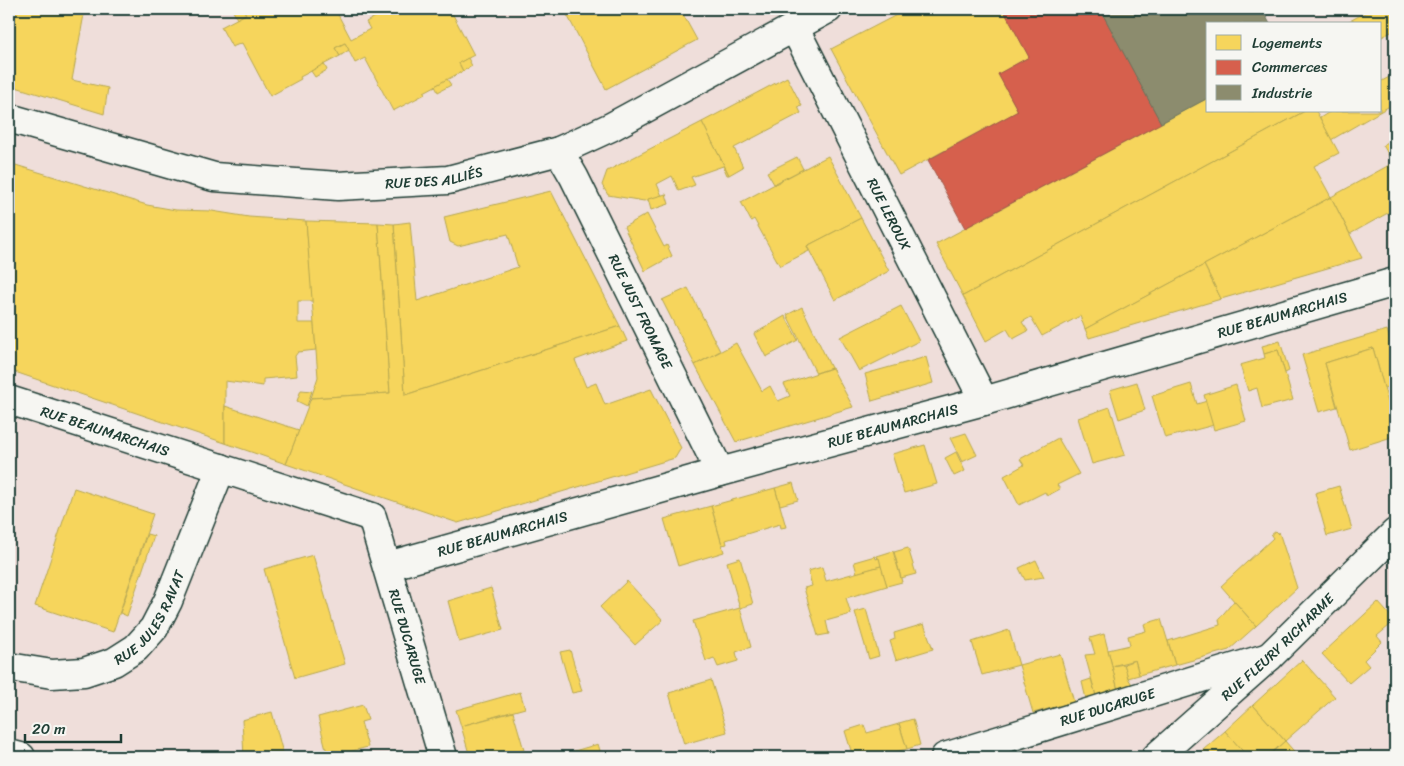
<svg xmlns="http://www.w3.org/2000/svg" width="1404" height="766" font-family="Sriracha,sans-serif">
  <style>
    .homes { fill: #f6d55c; stroke: #b6a750 }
    .shops { fill: #d6604d; stroke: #9f5646 }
    .industry { fill: #8c8c6e; stroke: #6b745d }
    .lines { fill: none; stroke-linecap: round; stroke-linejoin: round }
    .minor-casing { stroke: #1f3d34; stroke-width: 31 }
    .tertiary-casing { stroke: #1f3d34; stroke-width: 31 }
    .minor { stroke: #f6f6f2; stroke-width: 28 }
    .tertiary { stroke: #f6f6f2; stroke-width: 28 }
    .labels { text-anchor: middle; stroke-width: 5; stroke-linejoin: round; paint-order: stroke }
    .street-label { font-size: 14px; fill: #1f3d34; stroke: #f6f6f2 }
  </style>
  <rect width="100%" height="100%" fill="#efdeda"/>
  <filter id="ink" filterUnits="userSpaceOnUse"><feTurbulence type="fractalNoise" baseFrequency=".02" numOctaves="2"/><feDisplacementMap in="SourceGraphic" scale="10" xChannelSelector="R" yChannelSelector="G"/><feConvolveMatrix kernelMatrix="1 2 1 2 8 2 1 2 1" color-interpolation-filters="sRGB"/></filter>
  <g filter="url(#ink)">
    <g class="homes">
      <path d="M 9,9 L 85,9 L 72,80 L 108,88 L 104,114 L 9,85 Z"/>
      <path d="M 237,9 L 243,9 L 246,14 L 237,19 L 233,11 Z"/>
      <path d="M 243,9 L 335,9 L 351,39 L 370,29 L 366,22 L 390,9 L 450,9 L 474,55 L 459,63 L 463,71 L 424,92 L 425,94 L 393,111 L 365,58 L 355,63 L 345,43 L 335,48 L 340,56 L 300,77 L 301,79 L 270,96 L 242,43 L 232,47 L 221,27 L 246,14 Z"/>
      <path d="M 564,9 L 680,9 L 697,40 L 606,89 Z"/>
      <path d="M 908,9 L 1003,9 L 1029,57 L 998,74 L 1018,111 L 899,175 L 831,49 Z"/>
      <path d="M 1372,9 L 1395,9 L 1395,30 L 1380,38 L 1380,24 L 1344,24 Z"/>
      <path d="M 345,43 L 349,50 L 340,56 L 335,48 Z"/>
      <path d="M 468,58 L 472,66 L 463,71 L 459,63 Z"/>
      <path d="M 324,64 L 327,70 L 315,77 L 311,71 Z"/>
      <path d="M 1395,74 L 1395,103 L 1331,140 L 1320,118 L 1331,111 L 1380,111 L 1380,82 Z"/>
      <path d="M 787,77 L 802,106 L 798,107 L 801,113 L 734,148 L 743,167 L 729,175 L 702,122 Z"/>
      <path d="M 447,79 L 451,85 L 438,92 L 435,86 Z"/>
      <path d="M 1208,98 L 1208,111 L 1305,111 L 963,296 L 936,244 Z"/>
      <path d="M 1305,111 L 1316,111 L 1339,153 L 1314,166 L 1331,197 L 1085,329 L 1080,316 L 1042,336 L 1031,317 L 1022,322 L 1028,331 L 1013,339 L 1007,329 L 986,341 L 963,296 Z"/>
      <path d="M 702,122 L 729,175 L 727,175 L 723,166 L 691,177 L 695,185 L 679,191 L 672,176 L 657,184 L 662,196 L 644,201 L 608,195 L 602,185 L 607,171 Z"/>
      <path d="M 1395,138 L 1395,209 L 1350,234 L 1331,197 L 1393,163 L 1383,145 Z"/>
      <path d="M 828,156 L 861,218 L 807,246 L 809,251 L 780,266 L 754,219 L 751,221 L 741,202 Z"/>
      <path d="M 797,157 L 803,169 L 774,184 L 767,172 Z"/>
      <path d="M 9,163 L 147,205 L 176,210 L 212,211 L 249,217 L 306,221 L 313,301 L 298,301 L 298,323 L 314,323 L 316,350 L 298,352 L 295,356 L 297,376 L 263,379 L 263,386 L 225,381 L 225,443 L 9,370 Z"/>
      <path d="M 551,191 L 620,326 L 405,395 L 394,224 L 410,222 L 417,301 L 518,267 L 508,234 L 458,246 L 450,242 L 444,217 Z"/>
      <path d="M 666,194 L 669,204 L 651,210 L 648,199 Z"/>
      <path d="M 1331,197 L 1362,258 L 1221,299 L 1204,265 Z"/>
      <path d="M 647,214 L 664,247 L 667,245 L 672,256 L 645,271 L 624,227 Z"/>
      <path d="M 861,218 L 889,271 L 835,300 L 807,246 Z"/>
      <path d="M 306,221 L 378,223 L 390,393 L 311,398 L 318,377 Z"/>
      <path d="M 378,223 L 394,224 L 405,395 L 620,326 L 627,341 L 575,360 L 586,387 L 596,383 L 605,405 L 651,389 L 681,448 L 675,458 L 458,523 L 286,464 L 311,398 L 390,393 Z"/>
      <path d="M 1204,265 L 1221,299 L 1089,338 L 1085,329 Z"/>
      <path d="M 688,288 L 720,351 L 695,365 L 662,300 Z"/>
      <path d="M 901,306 L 919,341 L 859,371 L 840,337 Z"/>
      <path d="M 802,307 L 831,368 L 816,373 L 787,315 Z"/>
      <path d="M 785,316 L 798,340 L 766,357 L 754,334 Z"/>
      <path d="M 1387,330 L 1395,355 L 1395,386 L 1384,388 L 1373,348 L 1325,363 L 1337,407 L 1319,412 L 1302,355 Z"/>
      <path d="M 1280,341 L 1289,371 L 1285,373 L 1278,350 L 1264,354 L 1262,346 Z"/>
      <path d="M 736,343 L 762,391 L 770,386 L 778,401 L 790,396 L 784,384 L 832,368 L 853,407 L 736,442 L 695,365 Z"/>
      <path d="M 1373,348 L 1395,427 L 1395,436 L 1350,450 L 1325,363 Z"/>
      <path d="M 1278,350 L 1293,400 L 1262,408 L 1257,388 L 1248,391 L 1240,365 L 1265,358 L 1264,354 Z"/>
      <path d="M 926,357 L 933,383 L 872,401 L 865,374 Z"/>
      <path d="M 1137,382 L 1145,410 L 1119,419 L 1110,390 Z"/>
      <path d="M 1191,384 L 1197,404 L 1207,401 L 1214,425 L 1165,438 L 1152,396 Z"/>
      <path d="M 1236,385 L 1246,421 L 1214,430 L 1204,395 Z"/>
      <path d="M 301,390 L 312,391 L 307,406 L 297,401 Z"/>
      <path d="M 225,406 L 299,430 L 286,464 L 225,443 Z"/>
      <path d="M 1110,407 L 1125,455 L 1092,464 L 1078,418 Z"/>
      <path d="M 966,433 L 977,455 L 962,462 L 950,438 Z"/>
      <path d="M 1058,438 L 1079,474 L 1057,485 L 1060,489 L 1047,496 L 1045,492 L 1019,505 L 1004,476 L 1024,465 L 1020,459 Z"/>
      <path d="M 925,445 L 937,484 L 904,493 L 892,454 Z"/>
      <path d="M 956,452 L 965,471 L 954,476 L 945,458 Z"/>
      <path d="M 793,483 L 798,500 L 780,505 L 775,488 Z"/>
      <path d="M 1339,486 L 1352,529 L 1327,536 L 1315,493 Z"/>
      <path d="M 74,488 L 153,514 L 113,632 L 35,606 Z"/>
      <path d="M 775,488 L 786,527 L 781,528 L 780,524 L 726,540 L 727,544 L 722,545 L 711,506 Z"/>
      <path d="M 711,506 L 724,552 L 678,566 L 664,519 Z"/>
      <path d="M 1276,531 L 1279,534 L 1279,532 L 1297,588 L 1256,626 L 1221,586 L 1273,538 L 1271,535 Z"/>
      <path d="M 147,534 L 154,536 L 127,616 L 120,613 Z"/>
      <path d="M 908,548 L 916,574 L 901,578 L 894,552 Z"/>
      <path d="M 893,551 L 902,582 L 887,586 L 877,556 Z"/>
      <path d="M 313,555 L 345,664 L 295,678 L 264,569 Z"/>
      <path d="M 875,556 L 876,559 L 879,558 L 881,566 L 857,573 L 854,562 Z"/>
      <path d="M 740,558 L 753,604 L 740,608 L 727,562 Z"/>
      <path d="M 1036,560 L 1044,577 L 1025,580 L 1019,568 Z"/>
      <path d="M 881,566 L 887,586 L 846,598 L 851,614 L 826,621 L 829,634 L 818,636 L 804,588 L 812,586 L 808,571 L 822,567 L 826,581 Z"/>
      <path d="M 627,581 L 663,620 L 635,645 L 600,607 Z"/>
      <path d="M 491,588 L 503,630 L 459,642 L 448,601 Z"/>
      <path d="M 1234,601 L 1256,626 L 1229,650 L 1175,665 L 1168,641 L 1220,625 L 1219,619 Z"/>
      <path d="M 1378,602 L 1395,621 L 1377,636 L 1382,642 L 1364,660 L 1369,666 L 1349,683 L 1322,654 Z"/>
      <path d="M 740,608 L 751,647 L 736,652 L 738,661 L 718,667 L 714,658 L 706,661 L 693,621 Z"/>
      <path d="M 866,609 L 879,656 L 869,659 L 855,612 Z"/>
      <path d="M 1161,619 L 1175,665 L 1139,675 L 1135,660 L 1112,666 L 1108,650 L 1130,645 L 1128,636 L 1146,631 L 1144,624 Z"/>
      <path d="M 924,624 L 933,649 L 896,660 L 890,641 L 895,639 L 894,633 Z"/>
      <path d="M 1009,630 L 1019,665 L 982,675 L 972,642 Z"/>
      <path d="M 1104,634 L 1118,690 L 1096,696 L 1085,655 L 1095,654 L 1090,638 Z"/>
      <path d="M 570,650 L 582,691 L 572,693 L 560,652 Z"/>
      <path d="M 1060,654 L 1074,702 L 1033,713 L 1019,665 Z"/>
      <path d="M 1135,660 L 1139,675 L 1128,678 L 1124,664 Z"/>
      <path d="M 1302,660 L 1335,697 L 1285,741 L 1253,705 Z"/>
      <path d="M 1124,664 L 1128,678 L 1133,686 L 1118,690 L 1112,666 Z"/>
      <path d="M 1091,679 L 1096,696 L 1086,699 L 1082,682 Z"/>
      <path d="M 711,680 L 727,732 L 684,744 L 669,693 Z"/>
      <path d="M 520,692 L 525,708 L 461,726 L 456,710 Z"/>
      <path d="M 363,705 L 368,720 L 361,722 L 368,747 L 328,757 L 318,717 Z"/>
      <path d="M 1253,705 L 1285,741 L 1267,757 L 1247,757 L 1225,731 Z"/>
      <path d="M 272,712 L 284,757 L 244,757 L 242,720 Z"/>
      <path d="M 513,712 L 524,750 L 499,757 L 470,757 L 461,726 Z"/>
      <path d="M 913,719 L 920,745 L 907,749 L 899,723 Z"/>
      <path d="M 899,724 L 907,749 L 875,757 L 853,757 L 845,731 L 864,725 L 867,733 Z"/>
      <path d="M 1225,731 L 1247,756 L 1196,757 L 1203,750 Z"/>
      <path d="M 1285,741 L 1299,757 L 1267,757 Z"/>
      <path d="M 598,744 L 602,757 L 573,757 L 571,752 Z"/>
    </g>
    <path class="shops" d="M 1009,9 L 1100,9 L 1161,123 L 965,228 L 928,160 L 1018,111 L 998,74 L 1029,57 L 1004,11 Z"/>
    <path class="industry" d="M 1100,9 L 1262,9 L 1270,24 L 1208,24 L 1208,98 L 1161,123 Z"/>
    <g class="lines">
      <g class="minor-casing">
        <g id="minor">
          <path id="s1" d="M 794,27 L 984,401"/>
          <path id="s2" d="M 559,151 L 574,177 L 720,472"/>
          <path id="s3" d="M 9,400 L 372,517 L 443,757"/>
          <path id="s4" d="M 388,566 L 720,472 L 984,401 L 1395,282"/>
          <path id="s5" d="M 9,667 L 52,674 L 84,672 L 114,662 L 136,648 L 154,628 L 168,601 L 221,468"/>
          <path d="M 9,754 L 21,757"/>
          <path id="s6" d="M 945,757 L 1269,657"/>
          <path id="s7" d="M 1156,757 L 1269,657 L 1395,533"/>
        </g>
      </g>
      <g class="tertiary-casing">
        <g id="tertiary">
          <path id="s8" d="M 9,118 L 214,177 L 338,186 L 448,180 L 559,151 L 611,127 L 828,9"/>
        </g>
      </g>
      <use href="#minor" class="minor"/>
      <use href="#tertiary" class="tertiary"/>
    </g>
  </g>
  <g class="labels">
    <g class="street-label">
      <text dy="5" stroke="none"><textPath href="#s8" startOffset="434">RUE DES ALLIÉS</textPath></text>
      <text dy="5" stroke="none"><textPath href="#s1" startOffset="210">RUE LEROUX</textPath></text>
      <text dy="5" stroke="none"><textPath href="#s2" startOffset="180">RUE JUST FROMAGE</textPath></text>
      <text dy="5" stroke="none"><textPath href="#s4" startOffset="929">RUE BEAUMARCHAIS</textPath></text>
      <text dy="5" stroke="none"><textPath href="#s4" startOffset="524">RUE BEAUMARCHAIS</textPath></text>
      <text dy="5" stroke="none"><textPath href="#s3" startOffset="101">RUE BEAUMARCHAIS</textPath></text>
      <text dy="5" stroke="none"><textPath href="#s4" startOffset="119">RUE BEAUMARCHAIS</textPath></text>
      <text dy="5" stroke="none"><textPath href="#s5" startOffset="166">RUE JULES RAVAT</textPath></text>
      <text dy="5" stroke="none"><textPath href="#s3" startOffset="506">RUE DUCARUGE</textPath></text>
      <text dy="5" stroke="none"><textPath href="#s7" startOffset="164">RUE FLEURY RICHARME</textPath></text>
      <text dy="5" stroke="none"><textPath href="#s6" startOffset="170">RUE DUCARUGE</textPath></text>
    </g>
  </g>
  <rect width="1404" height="766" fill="none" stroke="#f6f6f2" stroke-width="30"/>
  <rect x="15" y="15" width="1374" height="736" fill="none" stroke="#1f3d34" stroke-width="2" filter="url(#ink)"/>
  <rect x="1206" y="22" width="175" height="90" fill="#f6f6f2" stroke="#a0aca6"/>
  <rect x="1216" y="35" width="25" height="15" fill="#f6d55c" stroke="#a0aca6"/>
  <text x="1252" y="48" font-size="15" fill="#1f3d34">Logements</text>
  <rect x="1216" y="60" width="25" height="15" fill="#d6604d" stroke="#a0aca6"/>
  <text x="1252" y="72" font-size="15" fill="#1f3d34">Commerces</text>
  <rect x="1216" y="85" width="25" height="15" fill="#8c8c6e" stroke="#a0aca6"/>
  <text x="1252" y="98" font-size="15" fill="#1f3d34">Industrie</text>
  <path d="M25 734v8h96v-8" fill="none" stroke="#1f3d34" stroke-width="2.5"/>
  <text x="32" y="734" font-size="15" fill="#1f3d34" stroke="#f6f6f2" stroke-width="4" paint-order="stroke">20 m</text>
</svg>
